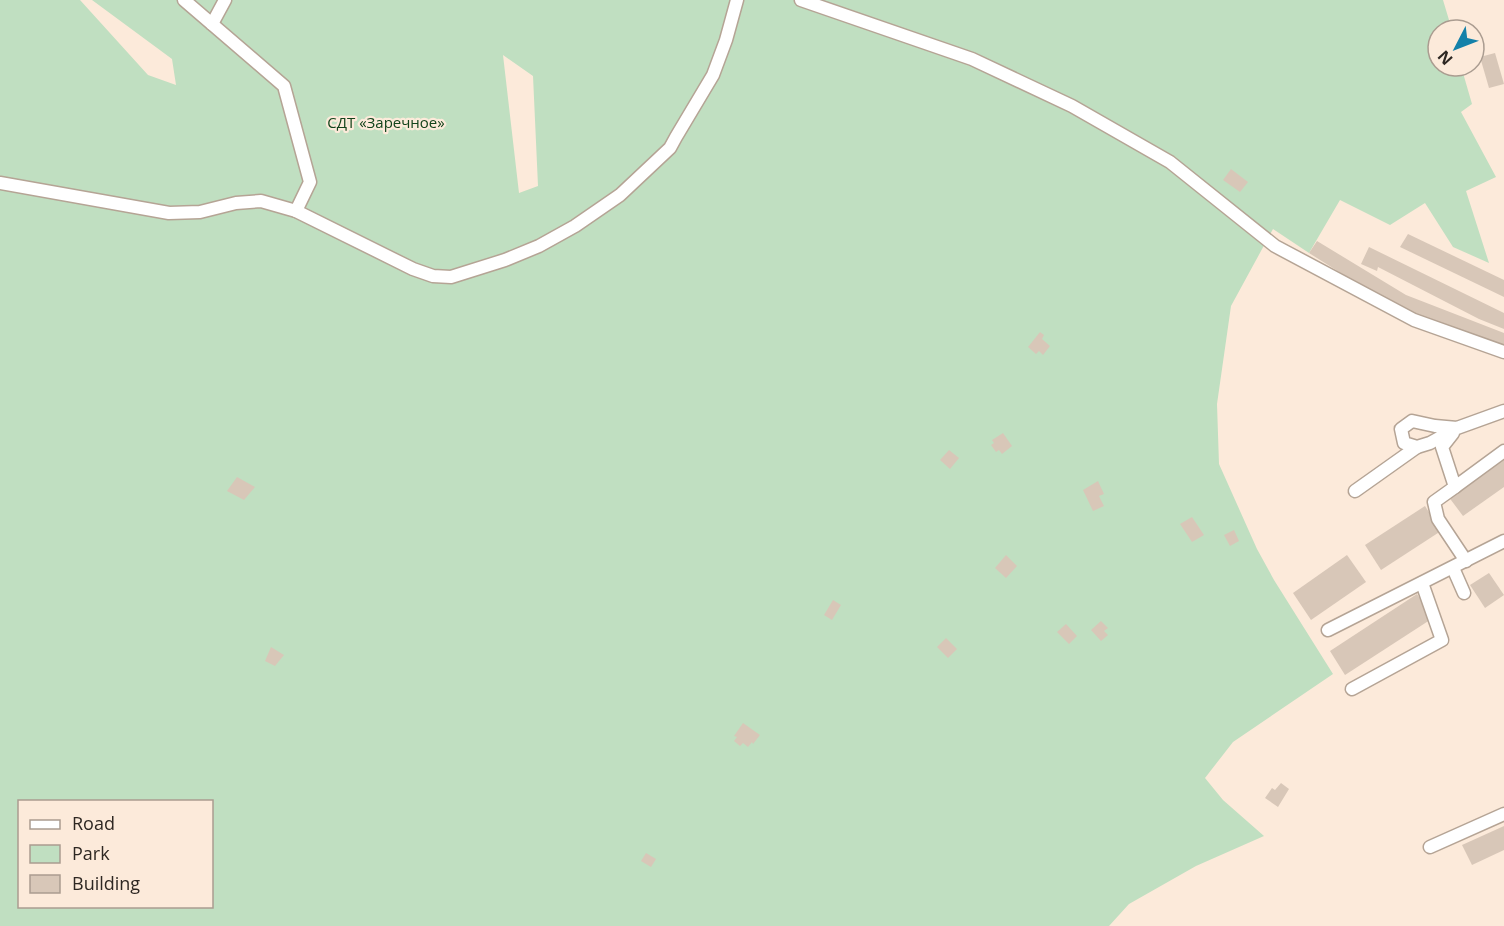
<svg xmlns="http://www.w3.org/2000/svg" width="1504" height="926" font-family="'Open Sans',sans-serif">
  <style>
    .green { fill: #c0dfc1; fill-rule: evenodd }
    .building { fill: #d8c7b8 }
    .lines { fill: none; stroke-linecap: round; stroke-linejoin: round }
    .street-casing { stroke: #b5a495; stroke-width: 15 }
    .street { stroke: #fff; stroke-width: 12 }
    .labels { text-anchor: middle; stroke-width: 4.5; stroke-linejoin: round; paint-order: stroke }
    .park-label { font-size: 15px; fill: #13431b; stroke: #fceada }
  </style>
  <rect width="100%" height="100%" fill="#fceada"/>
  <path class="green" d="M 0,0 L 80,0 L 148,75 L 176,85 L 172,59 L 92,0 L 1443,0 L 1452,30 L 1438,30 L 1438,66 L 1461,66 L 1472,104 L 1461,112 L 1496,177 L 1466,191 L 1489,263 L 1453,247 L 1425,203 L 1390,225 L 1340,200 L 1309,253 L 1273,229 L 1231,306 L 1217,404 L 1219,464 L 1257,549 L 1274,580 L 1333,674 L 1233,742 L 1205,778 L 1223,800 L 1264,836 L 1196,866 L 1129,904 L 1109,926 L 0,926 ZM 503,55 L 533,76 L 538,186 L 519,193 ZM 20,802 L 212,802 L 212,906 L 20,906 Z"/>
  <g class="building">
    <path d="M 1495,53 L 1504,84 L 1489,88 L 1480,57 Z"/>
    <path d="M 1231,169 L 1248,182 L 1240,192 L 1223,180 Z"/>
    <path d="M 1408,234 L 1504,280 L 1504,297 L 1400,247 Z"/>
    <path d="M 1317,241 L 1406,295 L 1504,333 L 1504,347 L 1401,308 L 1371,292 L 1309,253 Z"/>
    <path d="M 1369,247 L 1504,313 L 1504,329 L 1479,319 L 1378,267 L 1377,271 L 1361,264 Z"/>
    <path d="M 1040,332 L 1044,335 L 1042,339 L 1050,346 L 1043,355 L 1039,351 L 1036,354 L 1028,347 Z"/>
    <path d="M 1003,433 L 1012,446 L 1002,454 L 999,450 L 996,452 L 991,445 L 994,443 L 992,440 Z"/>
    <path d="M 949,450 L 959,458 L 950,469 L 940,460 Z"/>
    <path d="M 1504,457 L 1504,487 L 1463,516 L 1448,496 Z"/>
    <path d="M 237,477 L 255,487 L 244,500 L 227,491 Z"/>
    <path d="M 1098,481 L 1104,494 L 1099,496 L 1104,506 L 1093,511 L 1083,490 Z"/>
    <path d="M 1425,506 L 1441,531 L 1381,570 L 1365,545 Z"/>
    <path d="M 1192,517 L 1204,535 L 1192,542 L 1180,524 Z"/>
    <path d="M 1234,530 L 1239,541 L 1230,546 L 1224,535 Z"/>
    <path d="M 1006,555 L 1017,566 L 1006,578 L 995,568 Z"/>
    <path d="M 1347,555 L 1366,582 L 1311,620 L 1293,593 Z"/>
    <path d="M 1489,573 L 1504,595 L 1485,608 L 1470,585 Z"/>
    <path d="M 1417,594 L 1433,618 L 1345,675 L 1330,651 Z"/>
    <path d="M 833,600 L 841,605 L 832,620 L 824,615 Z"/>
    <path d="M 1101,621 L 1108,628 L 1104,631 L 1108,635 L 1101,641 L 1091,630 Z"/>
    <path d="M 1066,624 L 1077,636 L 1069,644 L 1057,632 Z"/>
    <path d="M 946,638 L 957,649 L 948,658 L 937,647 Z"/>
    <path d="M 271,647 L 284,655 L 275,666 L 265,661 Z"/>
    <path d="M 743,723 L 760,735 L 753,744 L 752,742 L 748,747 L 743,743 L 740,746 L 734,741 L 737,737 L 734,736 Z"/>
    <path d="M 1281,783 L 1289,789 L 1278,807 L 1265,798 L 1272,788 L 1275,790 Z"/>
    <path d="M 1504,826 L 1504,850 L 1472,865 L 1462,845 Z"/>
    <path d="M 646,853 L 656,859 L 651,867 L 641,861 Z"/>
  </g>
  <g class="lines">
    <g class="street-casing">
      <g id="street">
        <path d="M 184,0 L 284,86 L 310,182 L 296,211"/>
        <path d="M 801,0 L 972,59 L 1072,106 L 1170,162 L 1275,246 L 1414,320 L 1504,352"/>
        <path d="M 212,24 L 225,0"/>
        <path d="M 0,183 L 169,213 L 200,212 L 236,203 L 261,201 L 296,211 L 413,269 L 433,276 L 451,277 L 505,260 L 539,246 L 575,226 L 620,195 L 670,148 L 676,137 L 713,75 L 726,40 L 737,0"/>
        <path d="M 1457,428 L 1435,426 L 1412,421 L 1401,429 L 1404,443 L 1417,447 L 1430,443 L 1457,428 L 1504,411"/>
        <path d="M 1453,433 L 1442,447 L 1455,487 L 1434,502 L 1438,519 L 1466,561"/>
        <path d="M 1455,487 L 1504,451"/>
        <path d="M 1355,491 L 1417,447"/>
        <path d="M 1453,568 L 1464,593"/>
        <path d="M 1328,630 L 1504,541"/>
        <path d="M 1352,689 L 1442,640 L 1422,583"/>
        <path d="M 1430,847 L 1504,814"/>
      </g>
    </g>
    <use href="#street" class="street"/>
  </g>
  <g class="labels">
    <g class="park-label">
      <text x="386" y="128">СДТ «Заречное»</text>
    </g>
  </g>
  <rect x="18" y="800" width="195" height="108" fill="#fceada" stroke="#aa9c90" stroke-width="1.5"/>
  <rect x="30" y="820" width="30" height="9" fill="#ffffff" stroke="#aa9c90" stroke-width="1.5"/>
  <text x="72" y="830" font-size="18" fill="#2e2722">Road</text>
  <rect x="30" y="845" width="30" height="18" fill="#c0dfc1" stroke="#aa9c90" stroke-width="1.5"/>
  <text x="72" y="860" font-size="18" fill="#2e2722">Park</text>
  <rect x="30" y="875" width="30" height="18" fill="#d8c7b8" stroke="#aa9c90" stroke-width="1.5"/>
  <text x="72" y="890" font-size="18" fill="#2e2722">Building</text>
  <g transform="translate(1456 48) rotate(228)"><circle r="28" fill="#fceada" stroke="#aa9c90" stroke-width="1.5"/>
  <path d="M0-4.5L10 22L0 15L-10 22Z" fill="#1481a9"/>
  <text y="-9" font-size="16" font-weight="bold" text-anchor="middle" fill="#2e2722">N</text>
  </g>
</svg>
